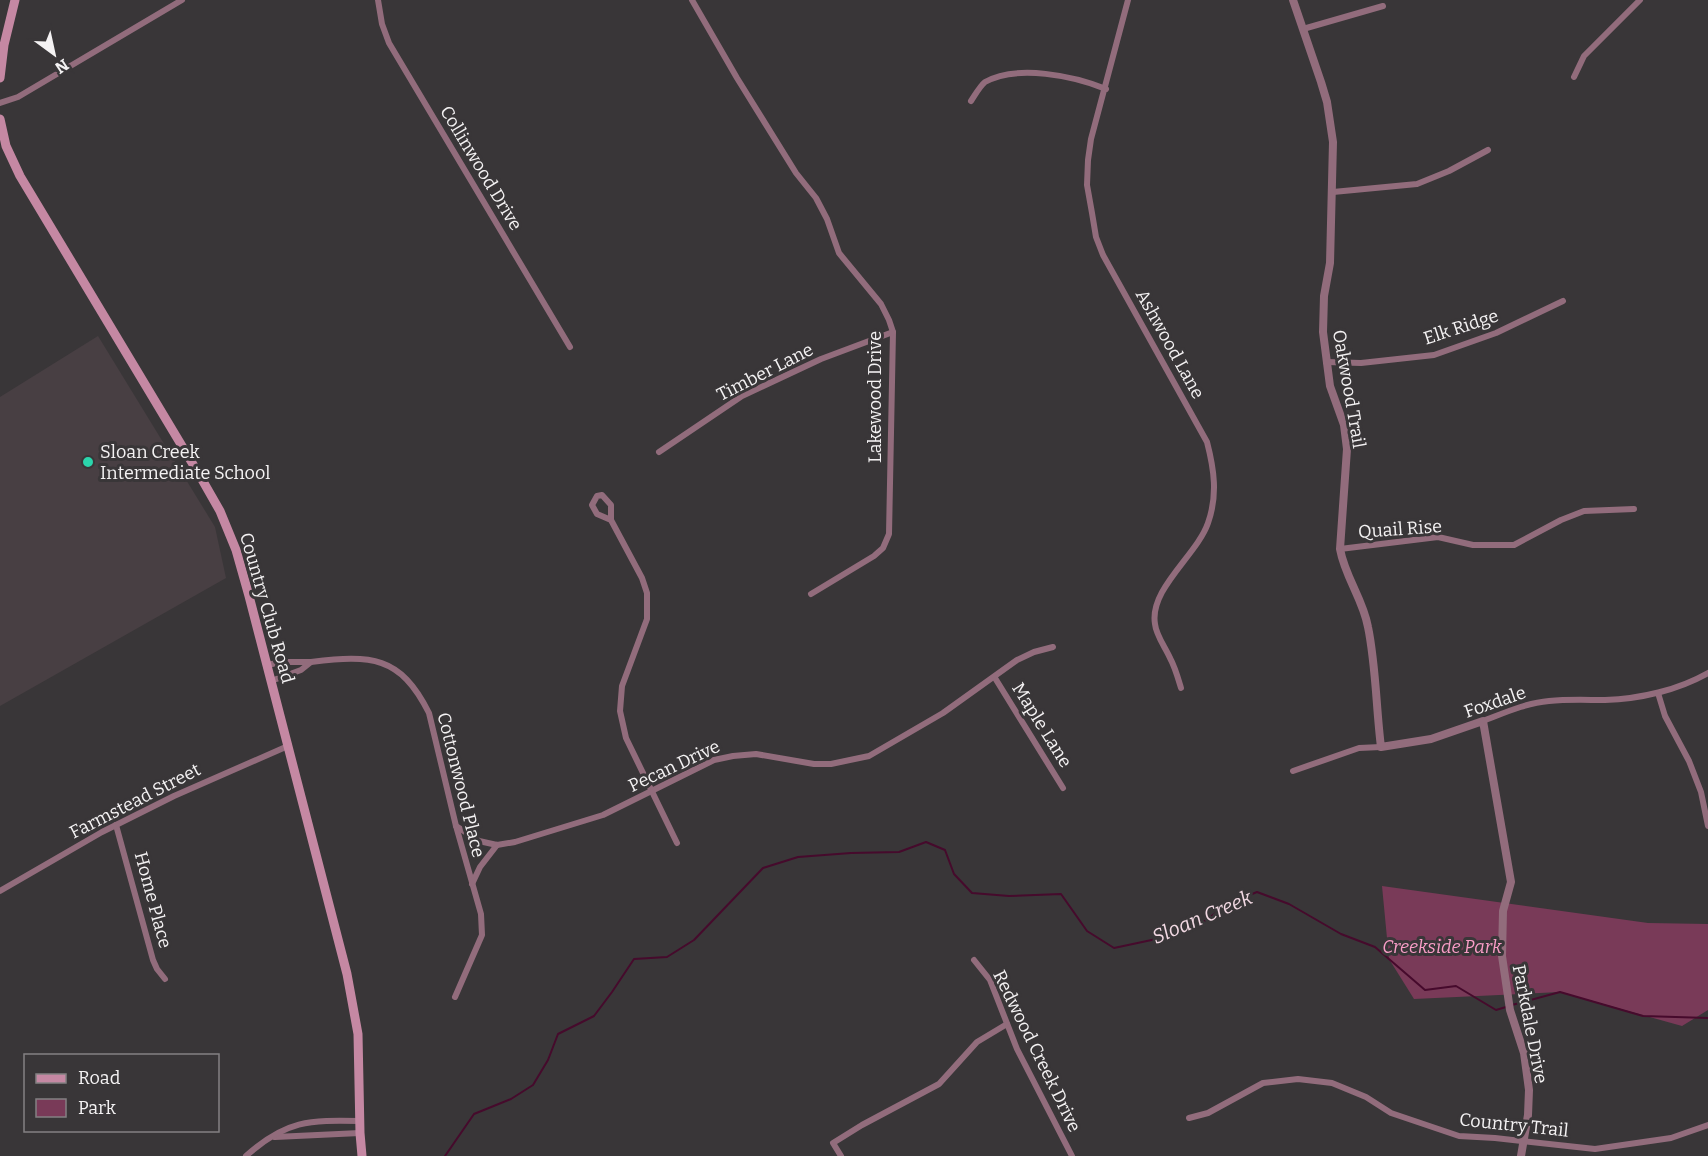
<svg xmlns="http://www.w3.org/2000/svg" width="1708" height="1156" font-family="Bitter,serif">
  <style>
    .built { fill: #483f43 }
    .green { fill: #793a58 }
    .lines { fill: none; stroke-linecap: round; stroke-linejoin: round }
    .stream { stroke: #460a2c; stroke-width: 2 }
    .minor { stroke: #926c7c; stroke-width: 6 }
    .tertiary { stroke: #926c7c; stroke-width: 8 }
    .secondary { stroke: #c588a3; stroke-width: 9 }
    .poi-dot { fill: #2bd5ac; stroke: #393638; stroke-width: 2 }
    .labels { text-anchor: middle; stroke-width: 6; stroke-linejoin: round; paint-order: stroke }
    .street-label { font-size: 18px; fill: #f4f2f3; stroke: #393638 }
    .poi-label { font-size: 18px; fill: #f4f2f3; stroke: #393638; text-anchor: start }
    .park-label { font-size: 18px; font-style: italic; fill: #f99dc7; stroke: #393638 }
    .water-label { font-size: 20px; font-style: italic; fill: #f3dae4; stroke: #393638 }
  </style>
  <rect width="100%" height="100%" fill="#393638"/>
  <path class="built" d="M 98,336 L 215,527 L 226,578 L 0,706 L 0,397 Z"/>
  <path class="green" d="M 1382,886 L 1648,923 L 1708,924 L 1708,1010 L 1682,1026 L 1560,992 L 1414,999 L 1389,959 Z"/>
  <g class="lines">
    <g class="stream">
      <path d="M 1512,1005 L 1560,992 L 1643,1016 L 1708,1018"/>
      <path d="M 445,1156 L 474,1114 L 511,1099 L 533,1085 L 548,1060 L 558,1034 L 594,1016 L 612,992 L 634,959 L 667,957 L 694,940 L 763,868 L 798,857 L 851,853 L 899,852 L 926,842 L 945,850 L 954,874 L 972,893 L 1009,896 L 1061,894 L 1087,931 L 1114,948 L 1161,938 L 1203,922 L 1230,903 L 1257,892 L 1289,904 L 1341,934 L 1375,947 L 1425,990 L 1456,986 L 1496,1010 L 1506,1007"/>
    </g>
    <g class="minor">
      <path d="M 378,0 L 382,24 L 389,43 L 570,347"/>
      <path d="M 692,0 L 737,78 L 796,173 L 816,198 L 827,219 L 839,253 L 881,304 L 889,320 L 893,332 L 889,534 L 883,548 L 874,556 L 811,594"/>
      <path d="M 1128,0 L 1091,139 L 1088,160 L 1087,185 L 1092,213 L 1096,237 L 1103,255 L 1207,442 C 1214,469 1218,495 1208,523 C 1197,555 1149,589 1155,624 C 1156,635 1165,647 1170,658 C 1175,667 1178,678 1181,688"/>
      <path d="M 1303,29 L 1383,6"/>
      <path d="M 1574,77 L 1584,56 L 1640,0"/>
      <path d="M 971,101 C 975,95 980,86 985,82 C 1017,64 1074,76 1106,89"/>
      <path d="M 0,103 L 18,97 L 182,0"/>
      <path d="M 1333,192 L 1417,184 L 1449,171 L 1488,150"/>
      <path d="M 1326,362 L 1361,363 L 1434,355 L 1496,333 L 1563,301"/>
      <path d="M 659,452 L 742,396 L 821,359 L 893,332"/>
      <path d="M 611,520 L 597,514 L 592,505 L 597,496 L 602,495 L 611,505 L 611,520 L 642,578 L 647,593 L 647,619 L 622,686 L 620,711 L 626,738 L 677,843"/>
      <path d="M 1340,549 L 1438,537 L 1473,545 L 1514,545 L 1561,520 L 1584,511 L 1634,509"/>
      <path d="M 311,662 C 371,655 400,655 429,713 L 456,826 L 481,914 L 482,935 L 455,997"/>
      <path d="M 267,665 L 282,662 L 311,662 L 301,670 L 271,681"/>
      <path d="M 995,678 L 1063,788"/>
      <path d="M 1658,693 L 1665,716 L 1689,761 L 1701,792 L 1708,826"/>
      <path d="M 1483,721 C 1504,713 1526,703 1549,701 C 1568,699 1587,700 1605,700 C 1640,699 1678,690 1708,673"/>
      <path d="M 1293,771 L 1359,748 L 1381,747"/>
      <path d="M 116,825 L 153,960 L 157,969 L 165,979"/>
      <path d="M 456,826 L 479,841 L 497,845 L 515,842 L 603,815 L 714,760 L 733,756 L 756,754 L 814,764 L 831,764 L 869,756 L 943,713 L 1017,660 L 1034,652 L 1053,647"/>
      <path d="M 472,884 L 480,867 L 497,845"/>
      <path d="M 0,891 L 102,832 L 174,796 L 288,746"/>
      <path d="M 974,960 L 990,980 L 1017,1049 L 1072,1156"/>
      <path d="M 1189,1118 L 1208,1113 L 1263,1083 L 1298,1079 L 1332,1083 L 1366,1097 L 1391,1113 L 1459,1136 L 1495,1138 L 1595,1149 L 1671,1138 L 1708,1125"/>
      <path d="M 275,1137 L 360,1133"/>
      <path d="M 246,1156 C 286,1120 309,1120 360,1121"/>
      <path d="M 841,1156 L 833,1143 L 862,1125 L 939,1084 L 977,1042 L 1007,1024"/>
    </g>
    <path class="tertiary" d="M 1293,0 L 1321,82 L 1327,102 L 1333,142 L 1330,263 L 1324,296 L 1323,332 L 1330,386 L 1344,425 L 1347,449 L 1340,549 C 1345,577 1363,599 1368,627 C 1376,666 1376,707 1381,747 L 1431,739 L 1483,721 L 1511,882 L 1503,911 L 1502,956 L 1510,1010 L 1524,1053 L 1529,1090 L 1528,1115 L 1521,1156"/>
    <g class="secondary">
      <path d="M 0,78 L 4,45 L 15,0"/>
      <path d="M 0,119 L 6,146 L 20,176 L 200,476 L 220,511 L 236,550 L 249,596 L 347,974 L 358,1034 L 360,1133 L 362,1156"/>
    </g>
  </g>
  <circle class="poi-dot" cx="88" cy="462" r="6"/>
  <g class="labels">
    <g class="street-label">
      <text transform="translate(481 168) rotate(59)" y="6">Collinwood Drive</text>
      <text transform="translate(1461 327) rotate(-18)" y="6">Elk Ridge</text>
      <text transform="translate(1170 344) rotate(61)" y="6">Ashwood Lane</text>
      <text transform="translate(765 372) rotate(-27)" y="6">Timber Lane</text>
      <text transform="translate(1349 389) rotate(80)" y="6">Oakwood Trail</text>
      <text transform="translate(875 397) rotate(-90)" y="6">Lakewood Drive</text>
      <text transform="translate(1400 529) rotate(-4)" y="6">Quail Rise</text>
      <text transform="translate(267 608) rotate(74)" y="6">Country Club Road</text>
      <text transform="translate(1495 702) rotate(-19)" y="6">Foxdale</text>
      <text transform="translate(1042 725) rotate(58)" y="6">Maple Lane</text>
      <text transform="translate(674 766) rotate(-25)" y="6">Pecan Drive</text>
      <text transform="translate(461 785) rotate(76)" y="6">Cottonwood Place</text>
      <text transform="translate(135 801) rotate(-27)" y="6">Farmstead Street</text>
      <text transform="translate(153 900) rotate(75)" y="6">Home Place</text>
      <text transform="translate(1530 1024) rotate(79)" y="6">Parkdale Drive</text>
      <text transform="translate(1037 1051) rotate(64)" y="6">Redwood Creek Drive</text>
      <text transform="translate(1514 1125) rotate(6)" y="6">Country Trail</text>
    </g>
    <g class="poi-label">
      <text x="100" y="458">Sloan Creek<tspan x="100" dy="21">Intermediate School</tspan></text>
    </g>
    <g class="park-label">
      <text x="1442" y="953">Creekside Park</text>
    </g>
    <g class="water-label">
      <text transform="translate(1202 917) rotate(-23)" y="7">Sloan Creek</text>
    </g>
  </g>
  <rect x="24" y="1054" width="195" height="78" fill="#393638" stroke="#848183" stroke-width="1.5"/>
  <rect x="36" y="1074" width="30" height="9" fill="#c588a3" stroke="#848183" stroke-width="1.5"/>
  <text x="78" y="1084" font-size="18" fill="#f4f2f3">Road</text>
  <rect x="36" y="1099" width="30" height="18" fill="#793a58" stroke="#848183" stroke-width="1.5"/>
  <text x="78" y="1114" font-size="18" fill="#f4f2f3">Park</text>
  <g transform="translate(54 54) rotate(147)" stroke="#393638" stroke-width="4.5" paint-order="stroke">
  <path d="M0-4.5L10 22L0 15L-10 22Z" fill="#f4f2f3"/>
  <text y="-9" font-size="16" font-weight="bold" text-anchor="middle" fill="#f4f2f3">N</text>
  </g>
</svg>
